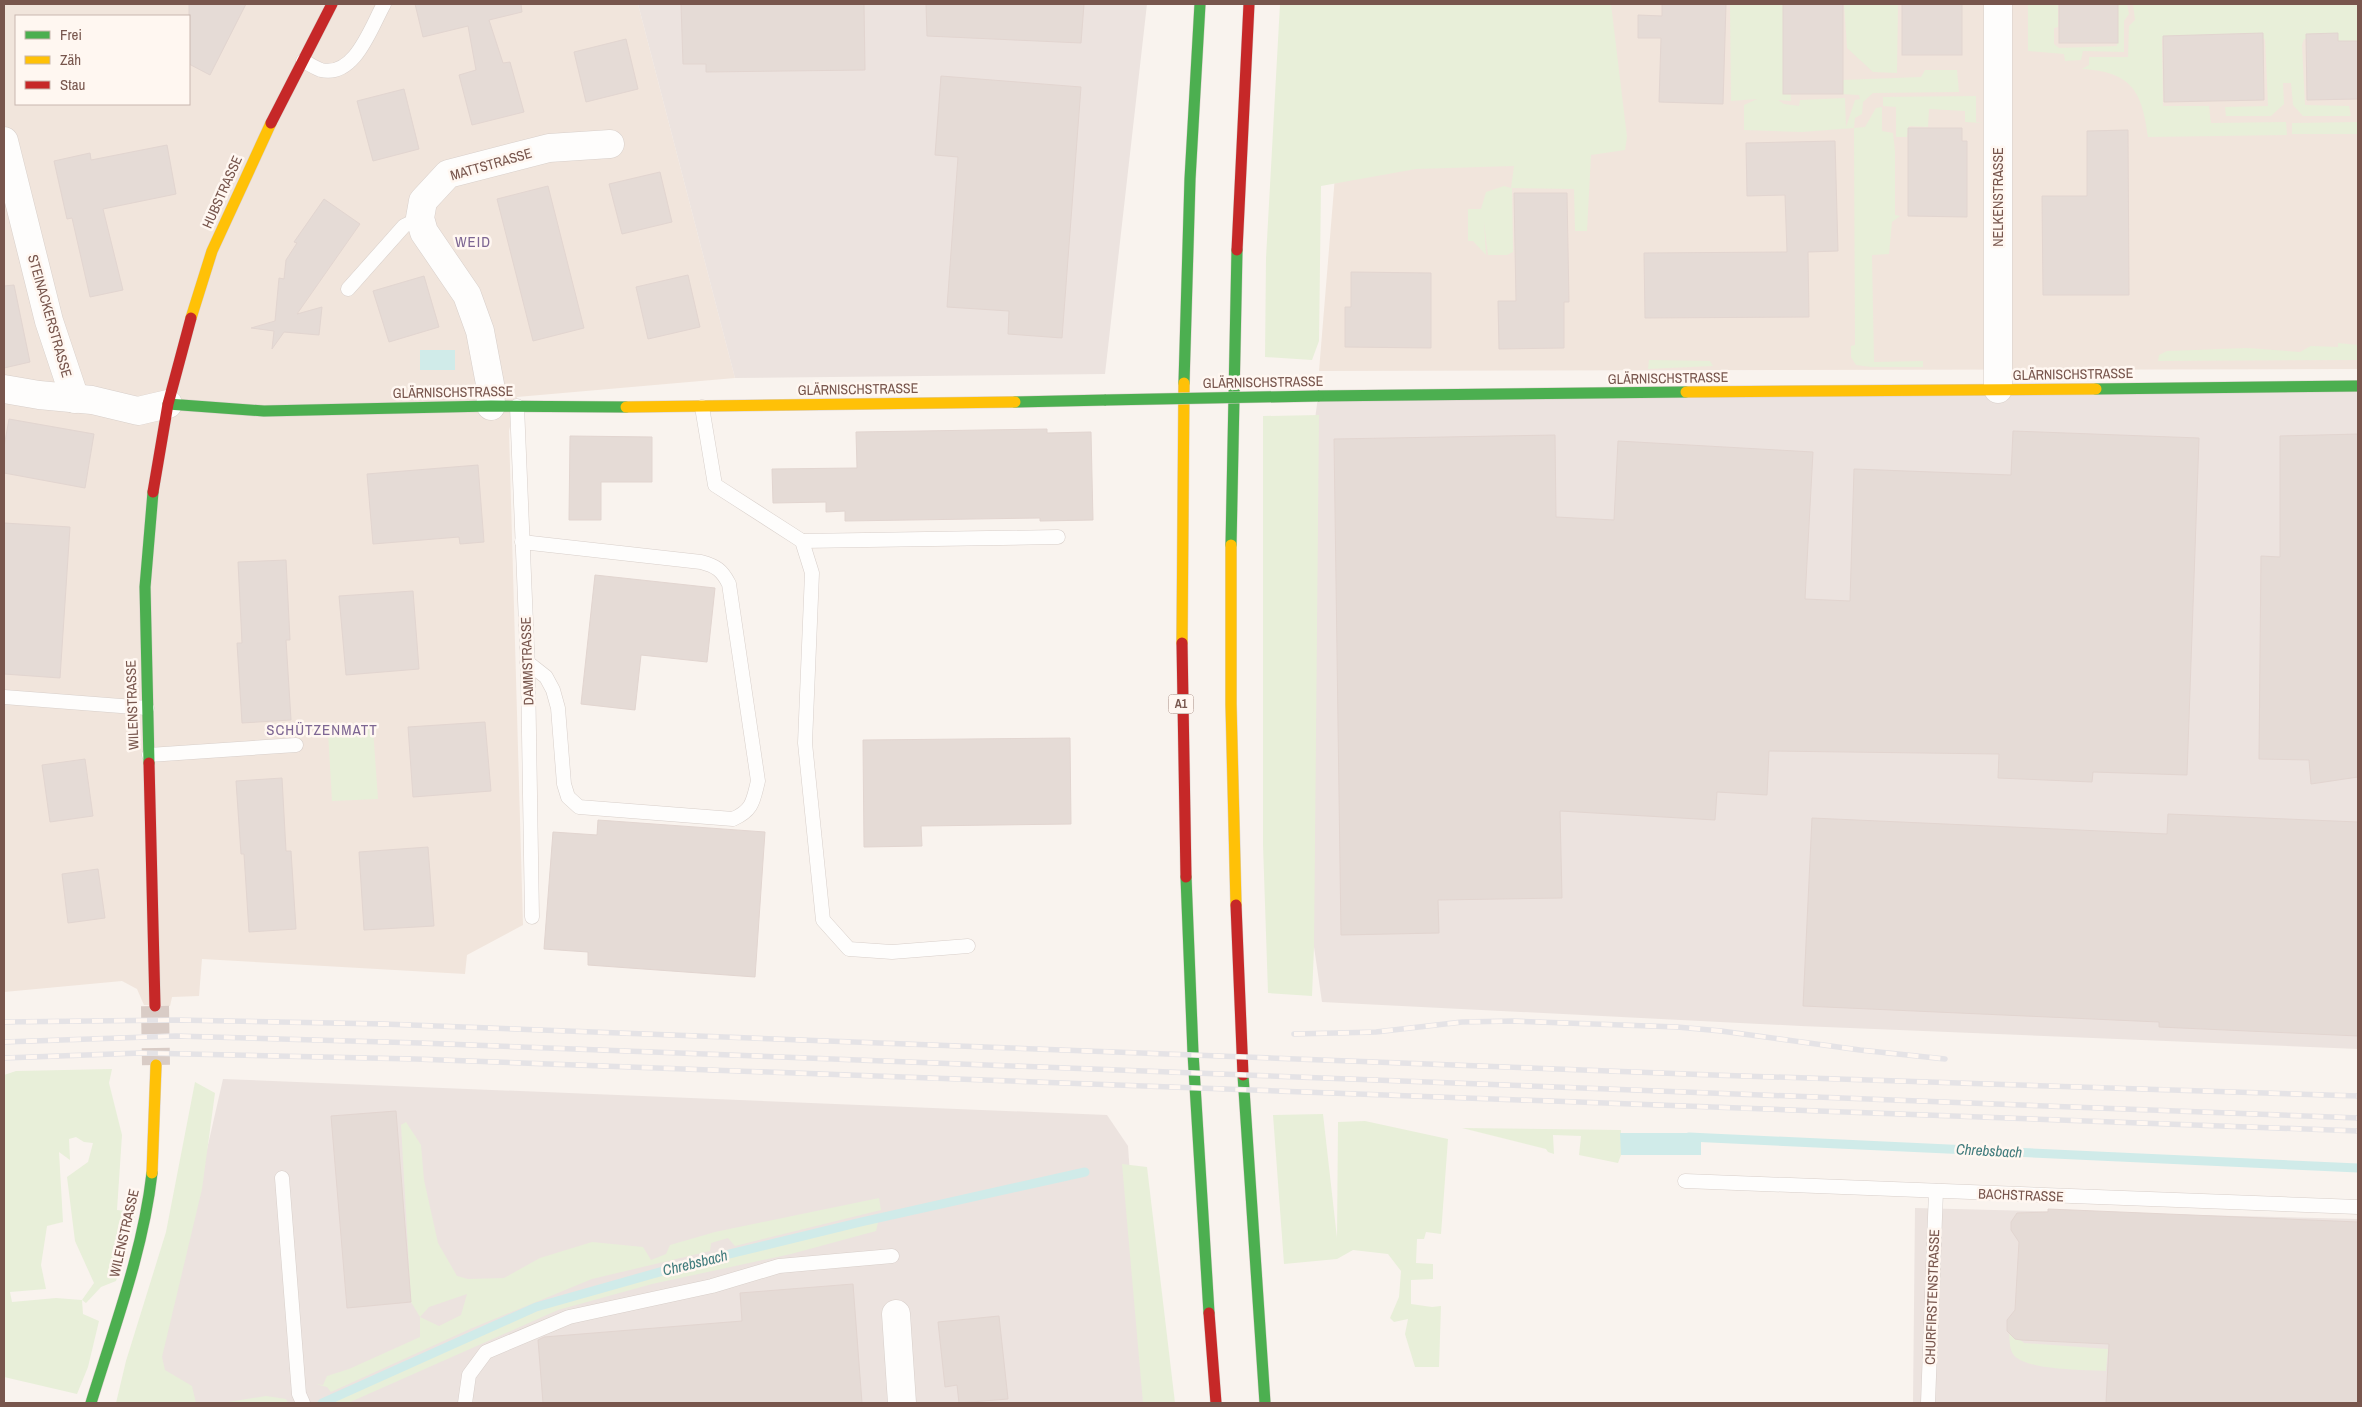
<svg xmlns="http://www.w3.org/2000/svg" width="2362" height="1407" font-family="'Archivo Narrow',sans-serif">
  <style>
    .residential { fill: #f1e5dc; fill-rule: evenodd }
    .industrial { fill: #ece3df }
    .green { fill: #e8efd9; fill-rule: evenodd }
    .water { fill: #d0ebe9 }
    .lines { fill: none; stroke-linecap: round; stroke-linejoin: round }
    .stream { stroke: #d0ebe9; stroke-width: 9 }
    .building { fill: #e5dbd6; stroke: #e2d5d0 }
    .secondary-tunnel { stroke: #d9ccc6; stroke-width: 28; stroke-dasharray: 28 14; stroke-linecap: butt }
    .lane-casing { stroke: #d8cfca; stroke-width: 15 }
    .street-casing { stroke: #d8cfca; stroke-width: 29 }
    .fast-casing { stroke: #d9cfca; stroke-width: 12 }
    .slow-casing { stroke: #d9cfca; stroke-width: 12 }
    .jam-casing { stroke: #d9cfca; stroke-width: 12 }
    .lane { stroke: #fefdfc; stroke-width: 14 }
    .street { stroke: #fefdfc; stroke-width: 28 }
    .fast { stroke: #4caf50; stroke-width: 11 }
    .slow { stroke: #ffc107; stroke-width: 11 }
    .jam { stroke: #c62828; stroke-width: 11 }
    .rail-casing { stroke: #e5e3e6; stroke-width: 5.5 }
    .rail { stroke: #fff7f1; stroke-width: 4; stroke-dasharray: 11; stroke-linecap: butt }
    .fast-bridge-casing { stroke: #d9cfca; stroke-width: 12; stroke-linecap: butt }
    .fast-bridge { stroke: #4caf50; stroke-width: 11 }
    .labels { text-anchor: middle; stroke-width: 5; stroke-linejoin: round; paint-order: stroke }
    .shield { fill: #fff7f1; stroke: #a0867e; stroke-width: 1 }
    .shield-label { font-size: 12px; font-weight: bold; fill: #78564d }
    .street-label { font-size: 14px; fill: #78564d; stroke: #fff7f1 }
    .neighbourhood-label { font-size: 15px; letter-spacing: 1px; fill: #7d6693; stroke: #fff7f1 }
    .water-label { font-size: 15px; font-style: italic; fill: #407b7c; stroke: #fff7f1 }
  </style>
  <rect width="100%" height="100%" fill="#f9f3ee"/>
  <g class="residential">
    <path d="M 4,4 L 638,4 L 735,378 L 517,397 L 509,431 L 523,925 L 467,955 L 465,974 L 202,959 L 199,996 L 172,997 L 170,1006 L 144,1005 L 137,989 L 122,981 L 4,992 ZM 16,16 L 189,16 L 189,104 L 16,104 Z"/>
    <path d="M 1327,4 L 2358,4 L 2358,369 L 1319,371 L 1337,152 Z"/>
  </g>
  <g class="industrial">
    <path d="M 638,4 L 1147,4 L 1105,374 L 735,378 Z"/>
    <path d="M 2358,386 L 2358,1049 L 1801,1026 L 1322,1002 L 1314,947 L 1310,459 L 1318,396 Z"/>
    <path d="M 223,1079 L 1107,1115 L 1128,1146 L 1146,1403 L 193,1403 L 157,1369 Z"/>
    <path d="M 1915,1208 L 2358,1219 L 2358,1403 L 1913,1403 Z"/>
  </g>
  <g class="green">
    <path d="M 1280,4 L 1611,4 L 1627,137 L 1625,150 L 1591,155 L 1587,231 L 1575,231 L 1574,189 L 1512,188 L 1513,252 L 1507,255 L 1488,255 L 1484,222 L 1486,255 L 1473,241 L 1468,241 L 1468,209 L 1481,209 L 1486,192 L 1504,186 L 1511,188 L 1514,166 L 1416,169 L 1321,186 L 1319,341 L 1312,360 L 1265,357 L 1266,258 Z"/>
    <path d="M 1730,4 L 1787,4 L 1791,101 L 1778,100 L 1784,104 L 1799,106 L 1800,100 L 1845,98 L 1846,127 L 1855,100 L 1860,99 L 1859,95 L 1841,94 L 1842,80 L 1921,77 L 1925,70 L 1957,70 L 1959,92 L 1873,93 L 1863,102 L 1862,114 L 1855,118 L 1854,128 L 1865,127 L 1876,108 L 1882,107 L 1882,131 L 1893,133 L 1895,151 L 1895,215 L 1900,216 L 1892,222 L 1889,254 L 1872,255 L 1874,362 L 1923,361 L 1923,367 L 1871,367 L 1856,365 L 1851,357 L 1851,346 L 1855,345 L 1854,128 L 1802,132 L 1744,130 L 1744,105 L 1757,99 L 1731,101 Z"/>
    <path d="M 1844,4 L 1898,4 L 1897,73 L 1873,72 L 1847,48 Z"/>
    <path d="M 2028,4 L 2058,4 L 2058,27 L 2054,28 L 2054,44 L 2059,48 L 2117,46 L 2115,16 L 2118,4 L 2127,4 L 2129,14 L 2124,21 L 2124,52 L 2083,51 L 2081,60 L 2065,61 L 2064,54 L 2028,51 Z"/>
    <path d="M 2133,4 L 2358,4 L 2358,45 L 2335,45 L 2334,37 L 2304,39 L 2302,45 L 2305,105 L 2349,106 L 2351,116 L 2303,116 L 2293,105 L 2291,83 L 2283,83 L 2284,104 L 2271,116 L 2226,116 L 2225,107 L 2268,106 L 2265,39 L 2162,39 L 2163,106 L 2209,106 L 2211,123 L 2286,122 L 2287,135 L 2148,137 C 2142,90 2131,72 2082,69 L 2089,65 L 2089,57 L 2128,57 L 2129,26 L 2135,20 Z"/>
    <path d="M 1976,96 L 1976,122 L 1983,123 L 1965,122 L 1965,111 L 1929,109 L 1928,127 L 1909,126 L 1907,137 L 1896,137 L 1896,107 L 1883,106 L 1883,97 Z"/>
    <path d="M 2358,122 L 2358,134 L 2292,134 L 2292,123 Z"/>
    <path d="M 2338,343 L 2358,345 L 2358,360 L 2158,361 L 2159,355 L 2167,351 L 2247,348 L 2300,352 L 2311,346 L 2338,347 Z"/>
    <path d="M 1649,360 L 1710,361 L 1713,366 L 1648,369 Z"/>
    <path d="M 1319,415 L 1314,947 L 1312,996 L 1268,993 L 1263,845 L 1263,416 Z"/>
    <path d="M 373,729 L 378,799 L 332,801 L 328,732 Z"/>
    <path d="M 112,1069 L 109,1083 L 122,1135 L 117,1210 L 136,1212 L 116,1281 L 101,1287 L 86,1303 L 82,1300 L 83,1314 L 99,1321 L 88,1367 L 77,1394 L 4,1377 L 4,1075 L 16,1071 ZM 76,1137 L 84,1142 L 93,1143 L 88,1162 L 67,1177 L 75,1241 L 94,1283 L 82,1300 L 56,1298 L 12,1302 L 10,1292 L 46,1289 L 41,1265 L 47,1226 L 63,1222 L 59,1152 L 70,1160 L 69,1139 Z"/>
    <path d="M 195,1082 L 215,1093 L 202,1189 L 162,1357 L 165,1370 L 192,1386 L 196,1403 L 116,1403 L 126,1361 L 166,1232 Z"/>
    <path d="M 1323,1114 L 1337,1238 L 1338,1122 L 1365,1121 L 1448,1139 L 1441,1234 L 1426,1232 L 1424,1239 L 1417,1239 L 1416,1263 L 1433,1264 L 1433,1279 L 1411,1280 L 1411,1304 L 1432,1307 L 1441,1306 L 1439,1367 L 1415,1367 L 1405,1334 L 1408,1319 L 1394,1322 L 1390,1318 L 1399,1297 L 1401,1271 L 1388,1254 L 1353,1250 L 1337,1259 L 1284,1264 L 1273,1115 Z"/>
    <path d="M 406,1122 L 421,1145 L 424,1180 L 438,1243 L 457,1276 L 468,1279 L 504,1278 L 540,1258 L 592,1242 L 643,1247 L 651,1260 L 666,1254 L 670,1245 L 715,1232 L 879,1198 L 881,1210 L 735,1246 L 728,1238 L 711,1243 L 710,1251 L 592,1279 L 470,1329 L 331,1392 L 327,1387 L 316,1384 L 323,1385 L 327,1376 L 349,1369 L 420,1337 L 420,1317 L 411,1302 L 401,1125 ZM 467,1294 L 461,1315 L 439,1326 L 420,1317 L 429,1307 Z"/>
    <path d="M 1462,1128 L 1621,1130 L 1621,1155 L 1618,1163 L 1579,1155 L 1581,1136 L 1553,1135 L 1554,1154 L 1548,1152 L 1546,1149 Z"/>
    <path d="M 1122,1164 L 1147,1167 L 1175,1403 L 1143,1403 Z"/>
    <path d="M 879,1218 L 876,1231 L 791,1254 L 652,1284 L 558,1310 L 348,1403 L 331,1403 L 331,1398 L 336,1395 L 495,1327 L 583,1294 L 739,1250 Z"/>
    <path d="M 2009,1329 L 2024,1343 L 2108,1349 L 2106,1371 C 2085,1370 2033,1370 2017,1358 C 2008,1352 2010,1338 2009,1329 Z"/>
    <path d="M 266,1396 L 286,1399 L 288,1403 L 222,1403 Z"/>
  </g>
  <g class="water">
    <rect x="420" y="350" width="35" height="20"/>
    <path d="M 1620,1133 L 1701,1133 L 1701,1155 L 1621,1155 Z"/>
  </g>
  <g class="lines">
    <g class="stream">
      <path d="M 1689,1137 L 2358,1168"/>
      <path d="M 322,1403 L 536,1307 L 688,1264 L 861,1222 L 1085,1172"/>
    </g>
  </g>
  <g class="building">
    <path d="M 189,4 L 246,4 L 210,75 L 189,64 Z"/>
    <path d="M 415,4 L 521,4 L 522,12 L 489,20 L 503,63 L 510,62 L 524,112 L 472,125 L 459,75 L 476,70 L 468,26 L 423,37 Z"/>
    <path d="M 681,4 L 864,4 L 865,70 L 706,72 L 706,64 L 683,64 Z"/>
    <path d="M 926,4 L 1084,4 L 1081,43 L 927,36 Z"/>
    <path d="M 1662,4 L 1726,4 L 1723,104 L 1659,102 L 1661,38 L 1638,38 L 1638,15 L 1662,16 Z"/>
    <rect x="1783" y="4" width="60" height="90"/>
    <rect x="1902" y="4" width="60" height="51"/>
    <rect x="2059" y="4" width="59" height="39"/>
    <path d="M 2263,33 L 2264,100 L 2164,102 L 2163,36 Z"/>
    <path d="M 2338,33 L 2338,41 L 2358,41 L 2358,99 L 2307,100 L 2306,34 Z"/>
    <path d="M 626,39 L 638,89 L 586,102 L 574,52 Z"/>
    <path d="M 941,76 L 1081,87 L 1062,338 L 1008,334 L 1009,311 L 947,307 L 958,157 L 935,155 Z"/>
    <path d="M 404,89 L 419,149 L 373,161 L 357,101 Z"/>
    <path d="M 1908,128 L 1962,128 L 1962,141 L 1967,141 L 1967,217 L 1908,216 Z"/>
    <path d="M 2128,130 L 2129,295 L 2043,295 L 2042,196 L 2087,196 L 2087,131 Z"/>
    <path d="M 1835,141 L 1838,251 L 1808,252 L 1809,317 L 1645,318 L 1644,253 L 1787,252 L 1785,195 L 1747,196 L 1746,143 Z"/>
    <path d="M 167,145 L 176,194 L 103,209 L 123,290 L 90,297 L 72,218 L 67,219 L 54,161 L 90,153 L 91,160 Z"/>
    <path d="M 660,172 L 672,222 L 622,234 L 609,184 Z"/>
    <path d="M 548,186 L 584,328 L 533,341 L 497,199 Z"/>
    <path d="M 1514,193 L 1567,193 L 1569,302 L 1564,302 L 1564,348 L 1499,349 L 1498,301 L 1516,301 Z"/>
    <path d="M 324,199 L 360,224 L 297,314 L 322,307 L 319,335 L 284,332 L 272,349 L 274,331 L 251,328 L 275,321 L 279,278 L 284,279 L 286,260 L 297,243 L 294,242 Z"/>
    <path d="M 1351,272 L 1431,273 L 1431,348 L 1345,347 L 1345,307 L 1351,307 Z"/>
    <path d="M 688,275 L 700,327 L 648,339 L 636,287 Z"/>
    <path d="M 424,276 L 439,327 L 389,342 L 373,291 Z"/>
    <path d="M 14,285 L 30,362 L 4,368 L 4,286 Z"/>
    <path d="M 9,419 L 94,434 L 85,488 L 4,473 L 4,447 Z"/>
    <path d="M 1047,429 L 1047,433 L 1091,432 L 1093,520 L 1040,521 L 1040,518 L 845,521 L 845,511 L 826,512 L 826,502 L 773,503 L 772,469 L 857,468 L 856,432 Z"/>
    <path d="M 2013,431 L 2199,438 L 2187,775 L 2093,772 L 2092,782 L 1998,778 L 1999,754 L 1769,751 L 1767,795 L 1717,792 L 1715,820 L 1560,811 L 1562,898 L 1438,900 L 1439,933 L 1341,935 L 1334,439 L 1555,435 L 1556,517 L 1614,520 L 1618,441 L 1813,452 L 1805,599 L 1850,601 L 1854,469 L 2011,475 Z"/>
    <path d="M 2358,434 L 2358,777 L 2311,784 L 2309,760 L 2259,759 L 2261,556 L 2280,557 L 2280,436 Z"/>
    <path d="M 570,436 L 652,437 L 652,482 L 601,482 L 601,520 L 569,520 Z"/>
    <path d="M 478,465 L 484,542 L 460,544 L 459,537 L 373,544 L 367,474 Z"/>
    <path d="M 4,523 L 70,527 L 60,678 L 4,674 Z"/>
    <path d="M 286,560 L 290,640 L 286,640 L 291,720 L 242,723 L 237,643 L 242,643 L 238,562 Z"/>
    <path d="M 595,575 L 715,588 L 707,662 L 641,655 L 635,710 L 581,704 Z"/>
    <path d="M 413,591 L 419,669 L 346,675 L 339,596 Z"/>
    <path d="M 485,722 L 491,791 L 413,797 L 408,727 Z"/>
    <path d="M 1070,738 L 1071,824 L 921,826 L 922,846 L 864,847 L 863,740 Z"/>
    <path d="M 85,759 L 93,816 L 50,822 L 42,765 Z"/>
    <path d="M 282,778 L 286,851 L 291,851 L 296,929 L 249,932 L 244,854 L 241,854 L 236,781 Z"/>
    <path d="M 2168,814 L 2358,822 L 2358,1036 L 2159,1027 L 2159,1022 L 1803,1006 L 1812,818 L 2167,834 Z"/>
    <path d="M 598,820 L 765,832 L 755,977 L 588,965 L 588,952 L 544,949 L 553,832 L 597,835 Z"/>
    <path d="M 428,847 L 434,926 L 364,930 L 359,852 Z"/>
    <path d="M 98,869 L 105,918 L 68,923 L 62,874 Z"/>
    <path d="M 396,1111 L 411,1302 L 347,1308 L 331,1116 Z"/>
    <path d="M 2048,1209 L 2358,1222 L 2358,1403 L 2106,1403 L 2109,1344 L 2021,1340 L 2015,1339 L 2007,1331 L 2007,1320 L 2015,1310 L 2019,1242 L 2011,1230 L 2011,1222 L 2017,1213 L 2048,1212 Z"/>
    <path d="M 853,1284 L 862,1403 L 543,1403 L 538,1340 L 544,1337 L 742,1321 L 740,1293 Z"/>
    <path d="M 999,1316 L 1008,1399 L 959,1403 L 957,1385 L 945,1387 L 938,1322 Z"/>
  </g>
  <g class="lines">
    <path class="secondary-tunnel" d="M 155,1006 L 156,1065"/>
    <g class="lane-casing">
      <g id="lane">
        <path d="M 303,61 C 308,63 315,68 321,70 C 355,78 371,27 384,4"/>
        <path d="M 348,289 L 404,226 L 420,218"/>
        <path d="M 517,406 L 528,672 L 532,917"/>
        <path d="M 702,407 L 715,485 L 802,541 L 812,573 L 805,743 L 823,920 L 849,949 L 892,952 L 968,946"/>
        <path d="M 802,541 L 1058,537"/>
        <path d="M 522,542 L 701,562 C 716,566 722,570 729,584 L 758,781 C 753,801 753,810 733,819 L 579,807 L 568,797 L 564,784 L 558,708 L 553,690 L 546,677 L 527,662"/>
        <path d="M 4,697 L 147,708"/>
        <path d="M 149,755 L 296,745"/>
        <path d="M 282,1178 L 299,1394 L 303,1403"/>
        <path d="M 1685,1181 L 2358,1207"/>
        <path d="M 465,1403 L 469,1375 L 486,1352 L 569,1317 L 712,1286 L 779,1266 L 892,1256"/>
        <path d="M 1928,1403 L 1936,1191"/>
      </g>
    </g>
    <g class="street-casing">
      <g id="street">
        <path d="M 4,141 L 49,321 L 75,399"/>
        <path d="M 4,389 L 39,395 L 92,400 L 138,411 L 168,404"/>
        <path d="M 1998,389 L 1998,4"/>
        <path d="M 491,406 L 490,384 L 480,331 L 467,295 L 424,232 L 420,218 L 423,201 L 448,174 L 549,148 L 610,144"/>
        <path d="M 896,1314 L 902,1403"/>
      </g>
    </g>
    <g class="fast-casing">
      <g id="fast">
        <path d="M 1184,383 L 1190,179 L 1200,4"/>
        <path d="M 2096,389 L 2358,386"/>
        <path d="M 1318,396 L 1686,392"/>
        <path d="M 1015,402 L 1106,400"/>
        <path d="M 168,404 L 264,411 L 491,406 L 626,407"/>
        <path d="M 1231,545 L 1237,250"/>
        <path d="M 149,763 L 145,587 L 153,492"/>
        <path d="M 1186,877 L 1193,1053 L 1209,1313"/>
        <path d="M 1243,1075 L 1265,1403"/>
        <path d="M 91,1403 C 114,1328 143,1252 152,1173"/>
      </g>
    </g>
    <g class="slow-casing">
      <g id="slow">
        <path d="M 191,318 L 212,251 L 271,123"/>
        <path d="M 1686,392 L 2096,389"/>
        <path d="M 626,407 L 1015,402"/>
        <path d="M 1231,545 L 1231,704 L 1236,905"/>
        <path d="M 1182,643 L 1184,383"/>
        <path d="M 152,1173 L 156,1065"/>
      </g>
    </g>
    <g class="jam-casing">
      <g id="jam">
        <path d="M 271,123 L 332,4"/>
        <path d="M 1237,250 L 1249,4"/>
        <path d="M 153,492 L 168,404 L 191,318"/>
        <path d="M 1182,643 L 1186,877"/>
        <path d="M 149,763 L 155,1006"/>
        <path d="M 1236,905 L 1243,1075"/>
        <path d="M 1209,1313 L 1216,1403"/>
      </g>
    </g>
    <use href="#lane" class="lane"/>
    <use href="#street" class="street"/>
    <use href="#fast" class="fast"/>
    <use href="#slow" class="slow"/>
    <use href="#jam" class="jam"/>
    <g class="rail-casing">
      <g id="rail">
        <path d="M 4,1022 L 176,1020 L 384,1024 L 1713,1075 L 2358,1096"/>
        <path d="M 1294,1034 L 1376,1032 L 1462,1022 L 1512,1021 L 1677,1027 L 1721,1031 L 1860,1050 L 1945,1059"/>
        <path d="M 4,1042 L 176,1036 L 420,1043 L 2358,1118"/>
        <path d="M 4,1058 L 141,1053 L 415,1059 L 2358,1131"/>
      </g>
    </g>
    <use href="#rail" class="rail"/>
    <g class="fast-bridge-casing">
      <path id="fast-bridge" d="M 1106,400 L 1318,396"/>
    </g>
    <use href="#fast-bridge" class="fast-bridge"/>
  </g>
  <g class="labels">
    <rect class="shield" x="1168.5" y="694.5" width="25" height="19" rx="4"/>
    <g class="shield-label">
      <text x="1181" y="708">A1</text>
    </g>
    <g class="street-label">
      <text transform="translate(491 164) rotate(-16)" y="5">MATTSTRASSE</text>
      <text transform="translate(222 192) rotate(-66)" y="5">HUBSTRASSE</text>
      <text transform="translate(1998 197) rotate(-90)" y="5">NELKENSTRASSE</text>
      <text transform="translate(50 316) rotate(74)" y="5">STEINACKERSTRASSE</text>
      <text transform="translate(2073 374) rotate(-1)" y="5">GLÄRNISCHSTRASSE</text>
      <text transform="translate(1668 378) rotate(-1)" y="5">GLÄRNISCHSTRASSE</text>
      <text transform="translate(1263 382) rotate(-1)" y="5">GLÄRNISCHSTRASSE</text>
      <text transform="translate(858 389) rotate(-1)" y="5">GLÄRNISCHSTRASSE</text>
      <text transform="translate(453 392) rotate(-1)" y="5">GLÄRNISCHSTRASSE</text>
      <text transform="translate(527 661) rotate(-92)" y="5">DAMMSTRASSE</text>
      <text transform="translate(132 705) rotate(-92)" y="5">WILENSTRASSE</text>
      <text transform="translate(2021 1195) rotate(2)" y="5">BACHSTRASSE</text>
      <text transform="translate(124 1233) rotate(-77)" y="5">WILENSTRASSE</text>
      <text transform="translate(1932 1297) rotate(-88)" y="5">CHURFIRSTENSTRASSE</text>
    </g>
    <g class="neighbourhood-label">
      <text x="473" y="247">WEID</text>
      <text x="322" y="735">SCHÜTZENMATT</text>
    </g>
    <g class="water-label">
      <text transform="translate(1989 1151) rotate(3)" y="5">Chrebsbach</text>
      <text transform="translate(695 1263) rotate(-14)" y="5">Chrebsbach</text>
    </g>
  </g>
  <rect width="2362" height="1407" fill="none" stroke="#78564d" stroke-width="10"/>
  <rect x="15" y="15" width="175" height="90" fill="#fff7f1" stroke="#c9b7af"/>
  <rect x="25" y="31" width="25" height="8" fill="#4caf50" stroke="#c9b7af"/>
  <text x="60" y="40" font-size="15" fill="#78564d">Frei</text>
  <rect x="25" y="56" width="25" height="8" fill="#ffc107" stroke="#c9b7af"/>
  <text x="60" y="65" font-size="15" fill="#78564d">Zäh</text>
  <rect x="25" y="81" width="25" height="8" fill="#c62828" stroke="#c9b7af"/>
  <text x="60" y="90" font-size="15" fill="#78564d">Stau</text>
</svg>
